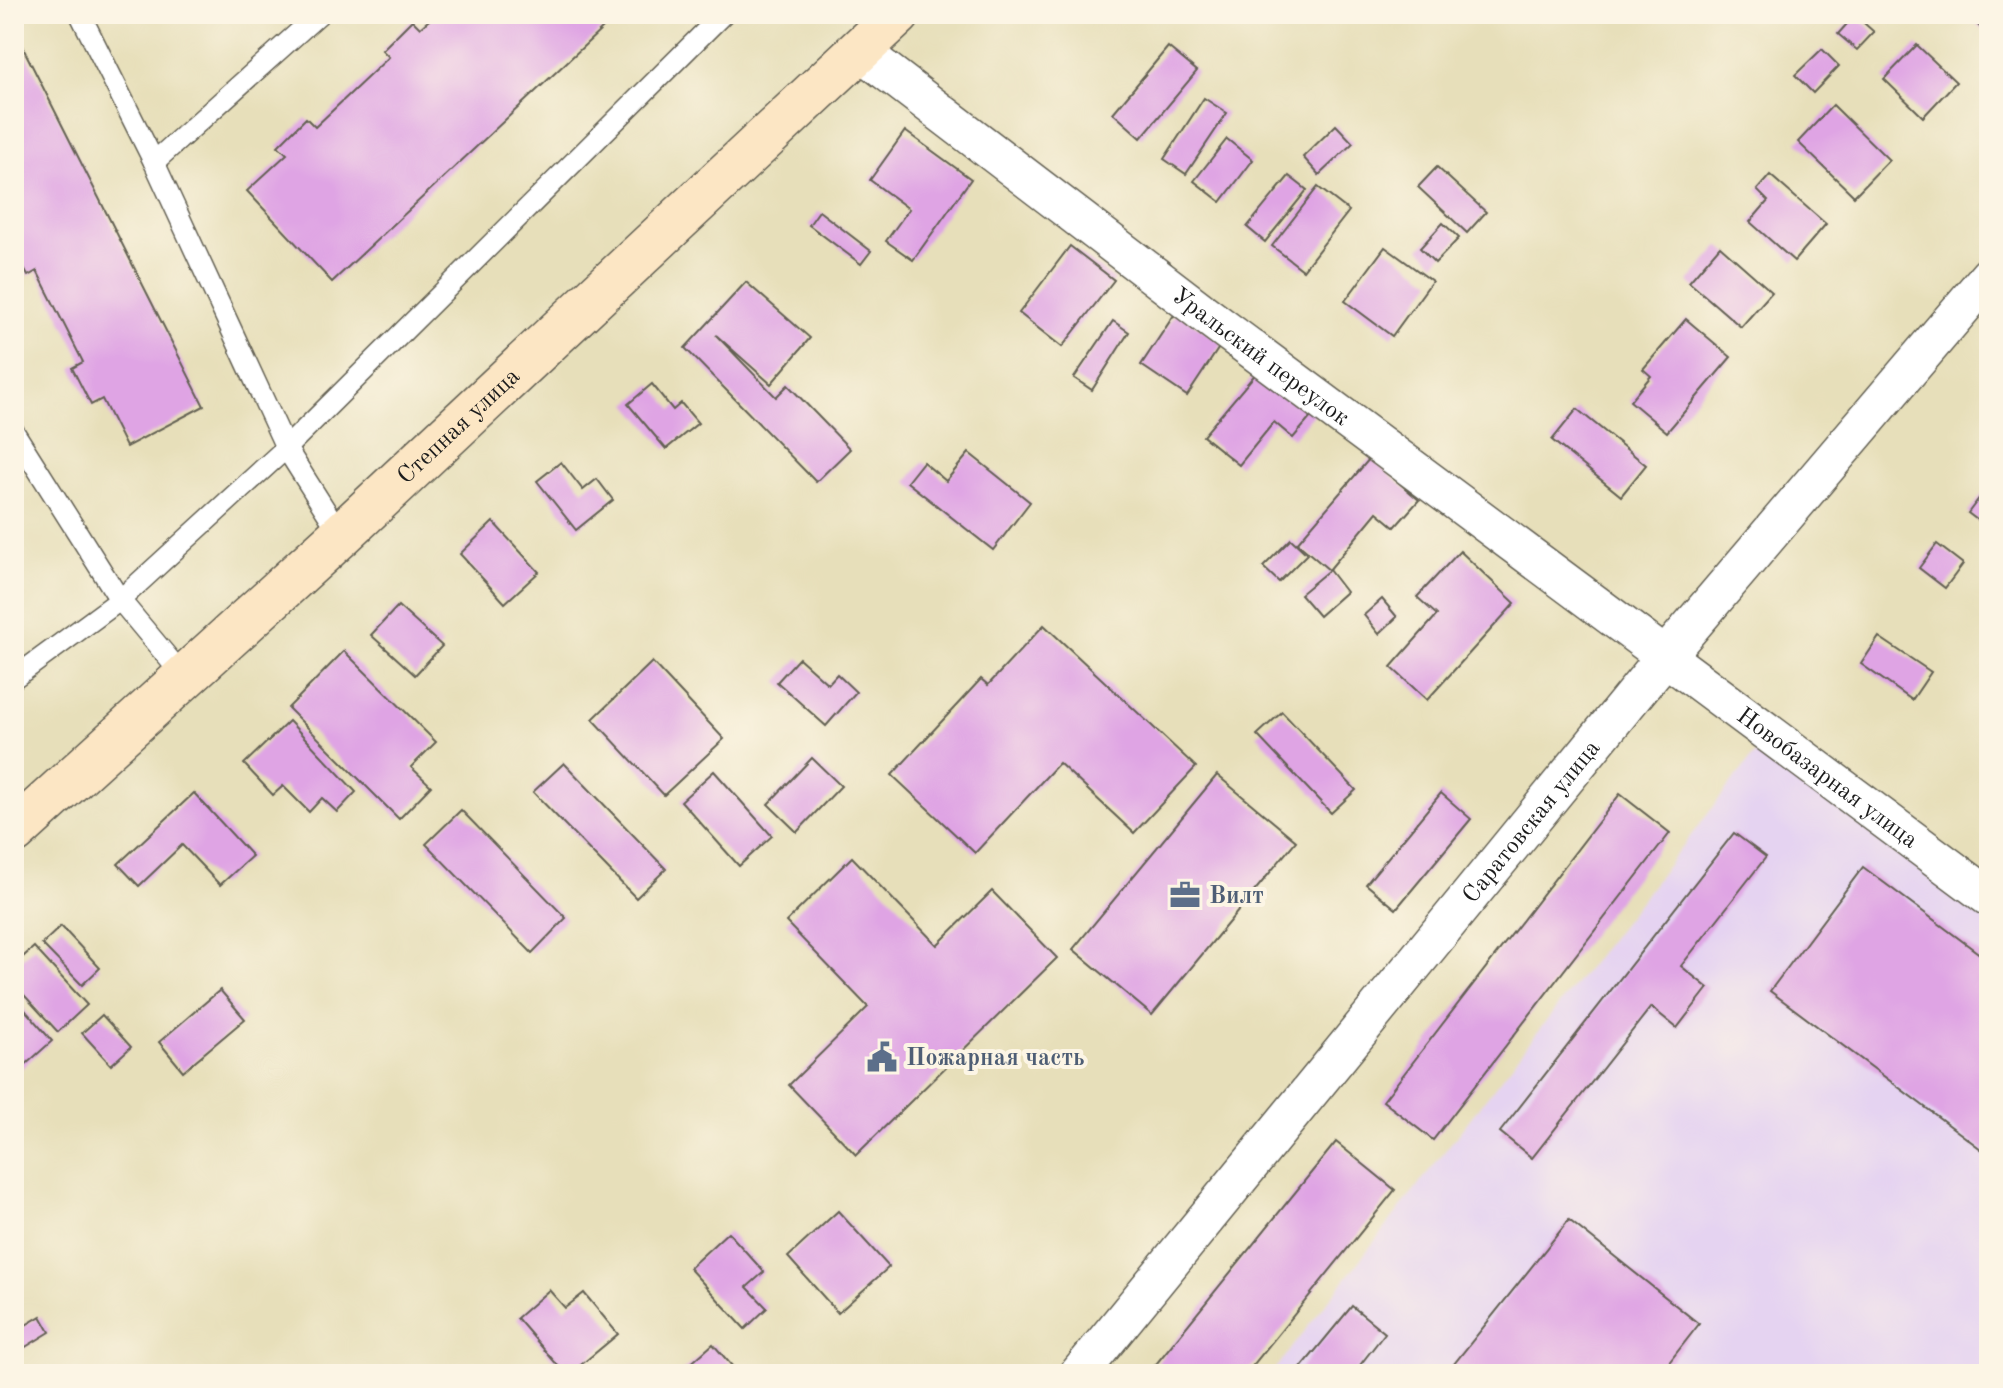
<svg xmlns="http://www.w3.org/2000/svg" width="2003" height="1388" font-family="'Old Standard TT',serif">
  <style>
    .built { fill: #e5d3f1 }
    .building { fill: #dfa4e4 }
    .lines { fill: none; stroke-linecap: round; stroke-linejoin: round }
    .lane-casing { stroke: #636053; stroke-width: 23 }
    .street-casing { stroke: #636053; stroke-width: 41 }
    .secondary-casing { stroke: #636053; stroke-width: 47 }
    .lane { stroke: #fff; stroke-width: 20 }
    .street { stroke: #fff; stroke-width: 38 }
    .secondary { stroke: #fce6c4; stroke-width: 44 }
    .labels { text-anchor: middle; stroke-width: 8; stroke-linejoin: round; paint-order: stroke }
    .street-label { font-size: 24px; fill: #1c1c1c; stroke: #fcf5e5 }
    .service-label { font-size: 24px; font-weight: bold; fill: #4e5e75; stroke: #fcf5e5; text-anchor: start }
  </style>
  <rect width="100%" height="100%" fill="#fcf5e5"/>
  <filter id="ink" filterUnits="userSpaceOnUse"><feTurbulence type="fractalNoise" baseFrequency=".0125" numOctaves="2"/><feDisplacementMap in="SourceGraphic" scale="16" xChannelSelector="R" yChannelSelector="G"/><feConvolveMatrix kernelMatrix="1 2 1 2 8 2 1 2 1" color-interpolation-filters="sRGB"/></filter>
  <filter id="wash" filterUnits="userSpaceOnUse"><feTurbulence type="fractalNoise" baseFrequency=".006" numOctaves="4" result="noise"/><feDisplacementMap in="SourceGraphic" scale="32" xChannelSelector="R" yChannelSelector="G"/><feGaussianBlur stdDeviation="1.8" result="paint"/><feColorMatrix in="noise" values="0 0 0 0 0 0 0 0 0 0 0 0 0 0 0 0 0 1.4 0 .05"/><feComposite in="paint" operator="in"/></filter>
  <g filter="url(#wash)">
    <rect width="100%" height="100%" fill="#e7dfba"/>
    <path class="built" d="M 1760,747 L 1989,924 L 1989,1374 L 1271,1374 Z"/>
    <g id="blocks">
      <g class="building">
        <path d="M 436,14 L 618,14 L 332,282 L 247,191 L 287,154 L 278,146 L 306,118 L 315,127 L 389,57 L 382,50 L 412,20 L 420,28 Z"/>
        <path d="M 1967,14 L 1989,14 L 1989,36 Z"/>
        <path d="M 1855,15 L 1874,32 L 1857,50 L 1838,34 Z"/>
        <path d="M 14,30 L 204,406 L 126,447 L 102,399 L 91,405 L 72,368 L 83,362 L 37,271 L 28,276 L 14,250 L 14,236 L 18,234 L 14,227 Z"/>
        <path d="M 1917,45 L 1956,82 L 1923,117 L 1884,79 Z"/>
        <path d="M 1168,47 L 1197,71 L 1141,138 L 1113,113 Z"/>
        <path d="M 1822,49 L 1839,66 L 1813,93 L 1795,75 Z"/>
        <path d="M 1204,98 L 1227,113 L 1186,174 L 1164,159 Z"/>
        <path d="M 1833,105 L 1889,160 L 1854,196 L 1798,142 Z"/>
        <path d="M 1336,125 L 1353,143 L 1319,175 L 1303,157 Z"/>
        <path d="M 905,131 L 971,179 L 913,260 L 886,241 L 909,209 L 870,180 Z"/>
        <path d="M 1227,139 L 1253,160 L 1221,202 L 1194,181 Z"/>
        <path d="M 1437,167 L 1486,212 L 1467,233 L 1418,187 Z"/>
        <path d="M 1770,175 L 1826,224 L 1794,261 L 1750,222 L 1768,201 L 1757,190 Z"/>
        <path d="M 1289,176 L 1307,190 L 1265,242 L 1247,227 Z"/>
        <path d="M 1318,187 L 1349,211 L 1303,270 L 1272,246 Z"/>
        <path d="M 819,211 L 871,251 L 861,264 L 809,225 Z"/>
        <path d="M 1443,223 L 1459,238 L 1435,263 L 1420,248 Z"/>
        <path d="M 1070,246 L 1114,280 L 1062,347 L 1019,313 Z"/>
        <path d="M 1720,246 L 1772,292 L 1741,327 L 1689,282 Z"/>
        <path d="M 1385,247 L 1432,281 L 1392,336 L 1345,301 Z"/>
        <path d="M 746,282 L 810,338 L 771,384 L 716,335 L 776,397 L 788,385 L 850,449 L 816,482 L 685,348 Z"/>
        <path d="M 1176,312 L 1222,343 L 1187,396 L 1141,365 Z"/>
        <path d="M 1686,319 L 1731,357 L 1667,432 L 1630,401 L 1651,376 L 1643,369 Z"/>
        <path d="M 1113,321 L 1129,332 L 1092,390 L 1074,378 Z"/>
        <path d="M 1263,365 L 1317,410 L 1293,438 L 1274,422 L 1239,465 L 1203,436 Z"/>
        <path d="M 652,384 L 673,410 L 681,403 L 698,423 L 666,449 L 628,404 Z"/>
        <path d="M 1577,409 L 1646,465 L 1621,496 L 1552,440 Z"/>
        <path d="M 969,453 L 1030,502 L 993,550 L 907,482 L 923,462 L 946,481 Z"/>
        <path d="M 1370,458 L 1419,500 L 1395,527 L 1377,512 L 1329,570 L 1297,543 Z"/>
        <path d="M 561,462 L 583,490 L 597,479 L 613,500 L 576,530 L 537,481 Z"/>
        <path d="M 1989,485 L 1989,529 L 1968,513 Z"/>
        <path d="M 493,522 L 539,572 L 505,603 L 460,554 Z"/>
        <path d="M 1291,539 L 1307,554 L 1279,582 L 1263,567 Z"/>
        <path d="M 1937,544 L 1963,564 L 1945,588 L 1919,568 Z"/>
        <path d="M 1460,551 L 1515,603 L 1427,700 L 1391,667 L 1437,615 L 1417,597 Z"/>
        <path d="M 1329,570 L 1346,592 L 1319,616 L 1300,594 Z"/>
        <path d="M 1382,599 L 1397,617 L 1379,634 L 1364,615 Z"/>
        <path d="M 398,606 L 442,646 L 415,675 L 371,635 Z"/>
        <path d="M 1044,625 L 1196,767 L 1134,833 L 1059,763 L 975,853 L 892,775 L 981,679 L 988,685 Z"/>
        <path d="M 1879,637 L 1931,672 L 1912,700 L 1861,664 Z"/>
        <path d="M 344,651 L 436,742 L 411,767 L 431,786 L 399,819 L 288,708 Z"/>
        <path d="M 799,658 L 828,684 L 837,674 L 856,692 L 826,726 L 777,682 Z"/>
        <path d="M 652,662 L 724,739 L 664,795 L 593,719 Z"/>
        <path d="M 1282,712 L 1356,790 L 1331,813 L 1257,735 Z"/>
        <path d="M 289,721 L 356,792 L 337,812 L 322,798 L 309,812 L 283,786 L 273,795 L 244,764 Z"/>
        <path d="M 812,758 L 841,786 L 797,832 L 768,804 Z"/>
        <path d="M 564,763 L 666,869 L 636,898 L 533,792 Z"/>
        <path d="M 714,771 L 772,836 L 739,866 L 681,801 Z"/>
        <path d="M 1217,775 L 1296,841 L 1152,1015 L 1073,949 Z"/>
        <path d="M 194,793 L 252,856 L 220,885 L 182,845 L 139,886 L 118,864 Z"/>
        <path d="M 1441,793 L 1471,819 L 1396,909 L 1366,884 Z"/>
        <path d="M 1620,794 L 1670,833 L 1433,1140 L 1383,1101 Z"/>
        <path d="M 461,810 L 566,918 L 532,953 L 426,844 Z"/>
        <path d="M 1734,833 L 1766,857 L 1681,966 L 1708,988 L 1677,1028 L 1651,1007 L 1532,1158 L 1500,1132 Z"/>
        <path d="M 852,857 L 937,945 L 992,891 L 1057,958 L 856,1155 L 789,1085 L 868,1007 L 786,922 Z"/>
        <path d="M 1863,867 L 1989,961 L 1989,1155 L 1770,991 Z"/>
        <path d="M 61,926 L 100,968 L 82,985 L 42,944 Z"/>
        <path d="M 34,947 L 87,1005 L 58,1032 L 14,984 L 14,965 Z"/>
        <path d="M 220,990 L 245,1019 L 183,1071 L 159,1042 Z"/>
        <path d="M 18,1002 L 52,1041 L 14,1075 L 14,1006 Z"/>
        <path d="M 102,1015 L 131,1047 L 111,1065 L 82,1033 Z"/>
        <path d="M 1336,1142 L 1395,1190 L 1246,1374 L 1148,1374 Z"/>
        <path d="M 838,1211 L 889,1267 L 838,1313 L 788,1257 Z"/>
        <path d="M 1569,1220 L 1699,1324 L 1660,1374 L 1446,1374 Z"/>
        <path d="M 728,1232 L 764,1272 L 747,1287 L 767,1308 L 745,1329 L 689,1268 Z"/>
        <path d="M 549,1290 L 565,1308 L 584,1293 L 618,1334 L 570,1374 L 565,1374 L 517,1318 Z"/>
        <path d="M 1352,1306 L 1385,1333 L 1353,1374 L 1296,1374 Z"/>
        <path d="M 41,1316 L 50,1332 L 14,1354 L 14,1332 Z"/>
        <path d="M 713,1344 L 739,1374 L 679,1374 Z"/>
      </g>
    </g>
  </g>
  <g filter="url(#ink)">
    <use href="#blocks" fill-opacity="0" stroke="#636053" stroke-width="2"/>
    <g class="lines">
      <g class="lane-casing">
        <g id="lane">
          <path d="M 80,14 L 154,162"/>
          <path d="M 319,14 L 154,162 L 286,448 L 341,535"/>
          <path d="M 14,432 L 120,600 L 185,678"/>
          <path d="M 14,678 L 120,600 L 286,448 L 723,14"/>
        </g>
      </g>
      <g class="street-casing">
        <g id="street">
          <path id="s1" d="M 860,51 L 1203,313 L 1989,897"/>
          <path id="s2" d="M 1079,1374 L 1664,658 L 1989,276"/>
        </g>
      </g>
      <g class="secondary-casing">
        <g id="secondary">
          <path id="s3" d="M 14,832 L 341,535 L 898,14"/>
        </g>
      </g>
      <use href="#lane" class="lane"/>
      <use href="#street" class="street"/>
      <use href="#secondary" class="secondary"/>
    </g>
  </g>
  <defs>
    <g id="office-bare" transform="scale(2.4)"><path d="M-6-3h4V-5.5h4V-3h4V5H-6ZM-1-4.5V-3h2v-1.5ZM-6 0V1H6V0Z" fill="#5c6f8a" stroke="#fcf5e5" stroke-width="2.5" paint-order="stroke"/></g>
    <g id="civic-bare" transform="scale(2.4)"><path d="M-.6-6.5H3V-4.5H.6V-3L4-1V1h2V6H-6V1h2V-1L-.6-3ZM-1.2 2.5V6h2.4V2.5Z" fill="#5c6f8a" stroke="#fcf5e5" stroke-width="2.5" paint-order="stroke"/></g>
  </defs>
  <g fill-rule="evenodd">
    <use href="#office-bare" x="1185" y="895"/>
    <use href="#civic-bare" x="882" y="1057"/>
  </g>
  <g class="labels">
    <g class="street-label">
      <text dy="8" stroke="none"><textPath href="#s1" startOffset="504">Уральский переулок</textPath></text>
      <text dy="8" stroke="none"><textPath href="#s3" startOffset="602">Степная улица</textPath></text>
      <text dy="8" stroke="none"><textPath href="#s1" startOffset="1210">Новобазарная улица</textPath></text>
      <text dy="8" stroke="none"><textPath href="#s2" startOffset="714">Саратовская улица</textPath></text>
    </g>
    <g class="service-label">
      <text x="1209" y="903">Вилт</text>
      <text x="906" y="1065">Пожарная часть</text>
    </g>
  </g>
  <rect width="2003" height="1388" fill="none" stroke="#fcf5e5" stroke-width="48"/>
</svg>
